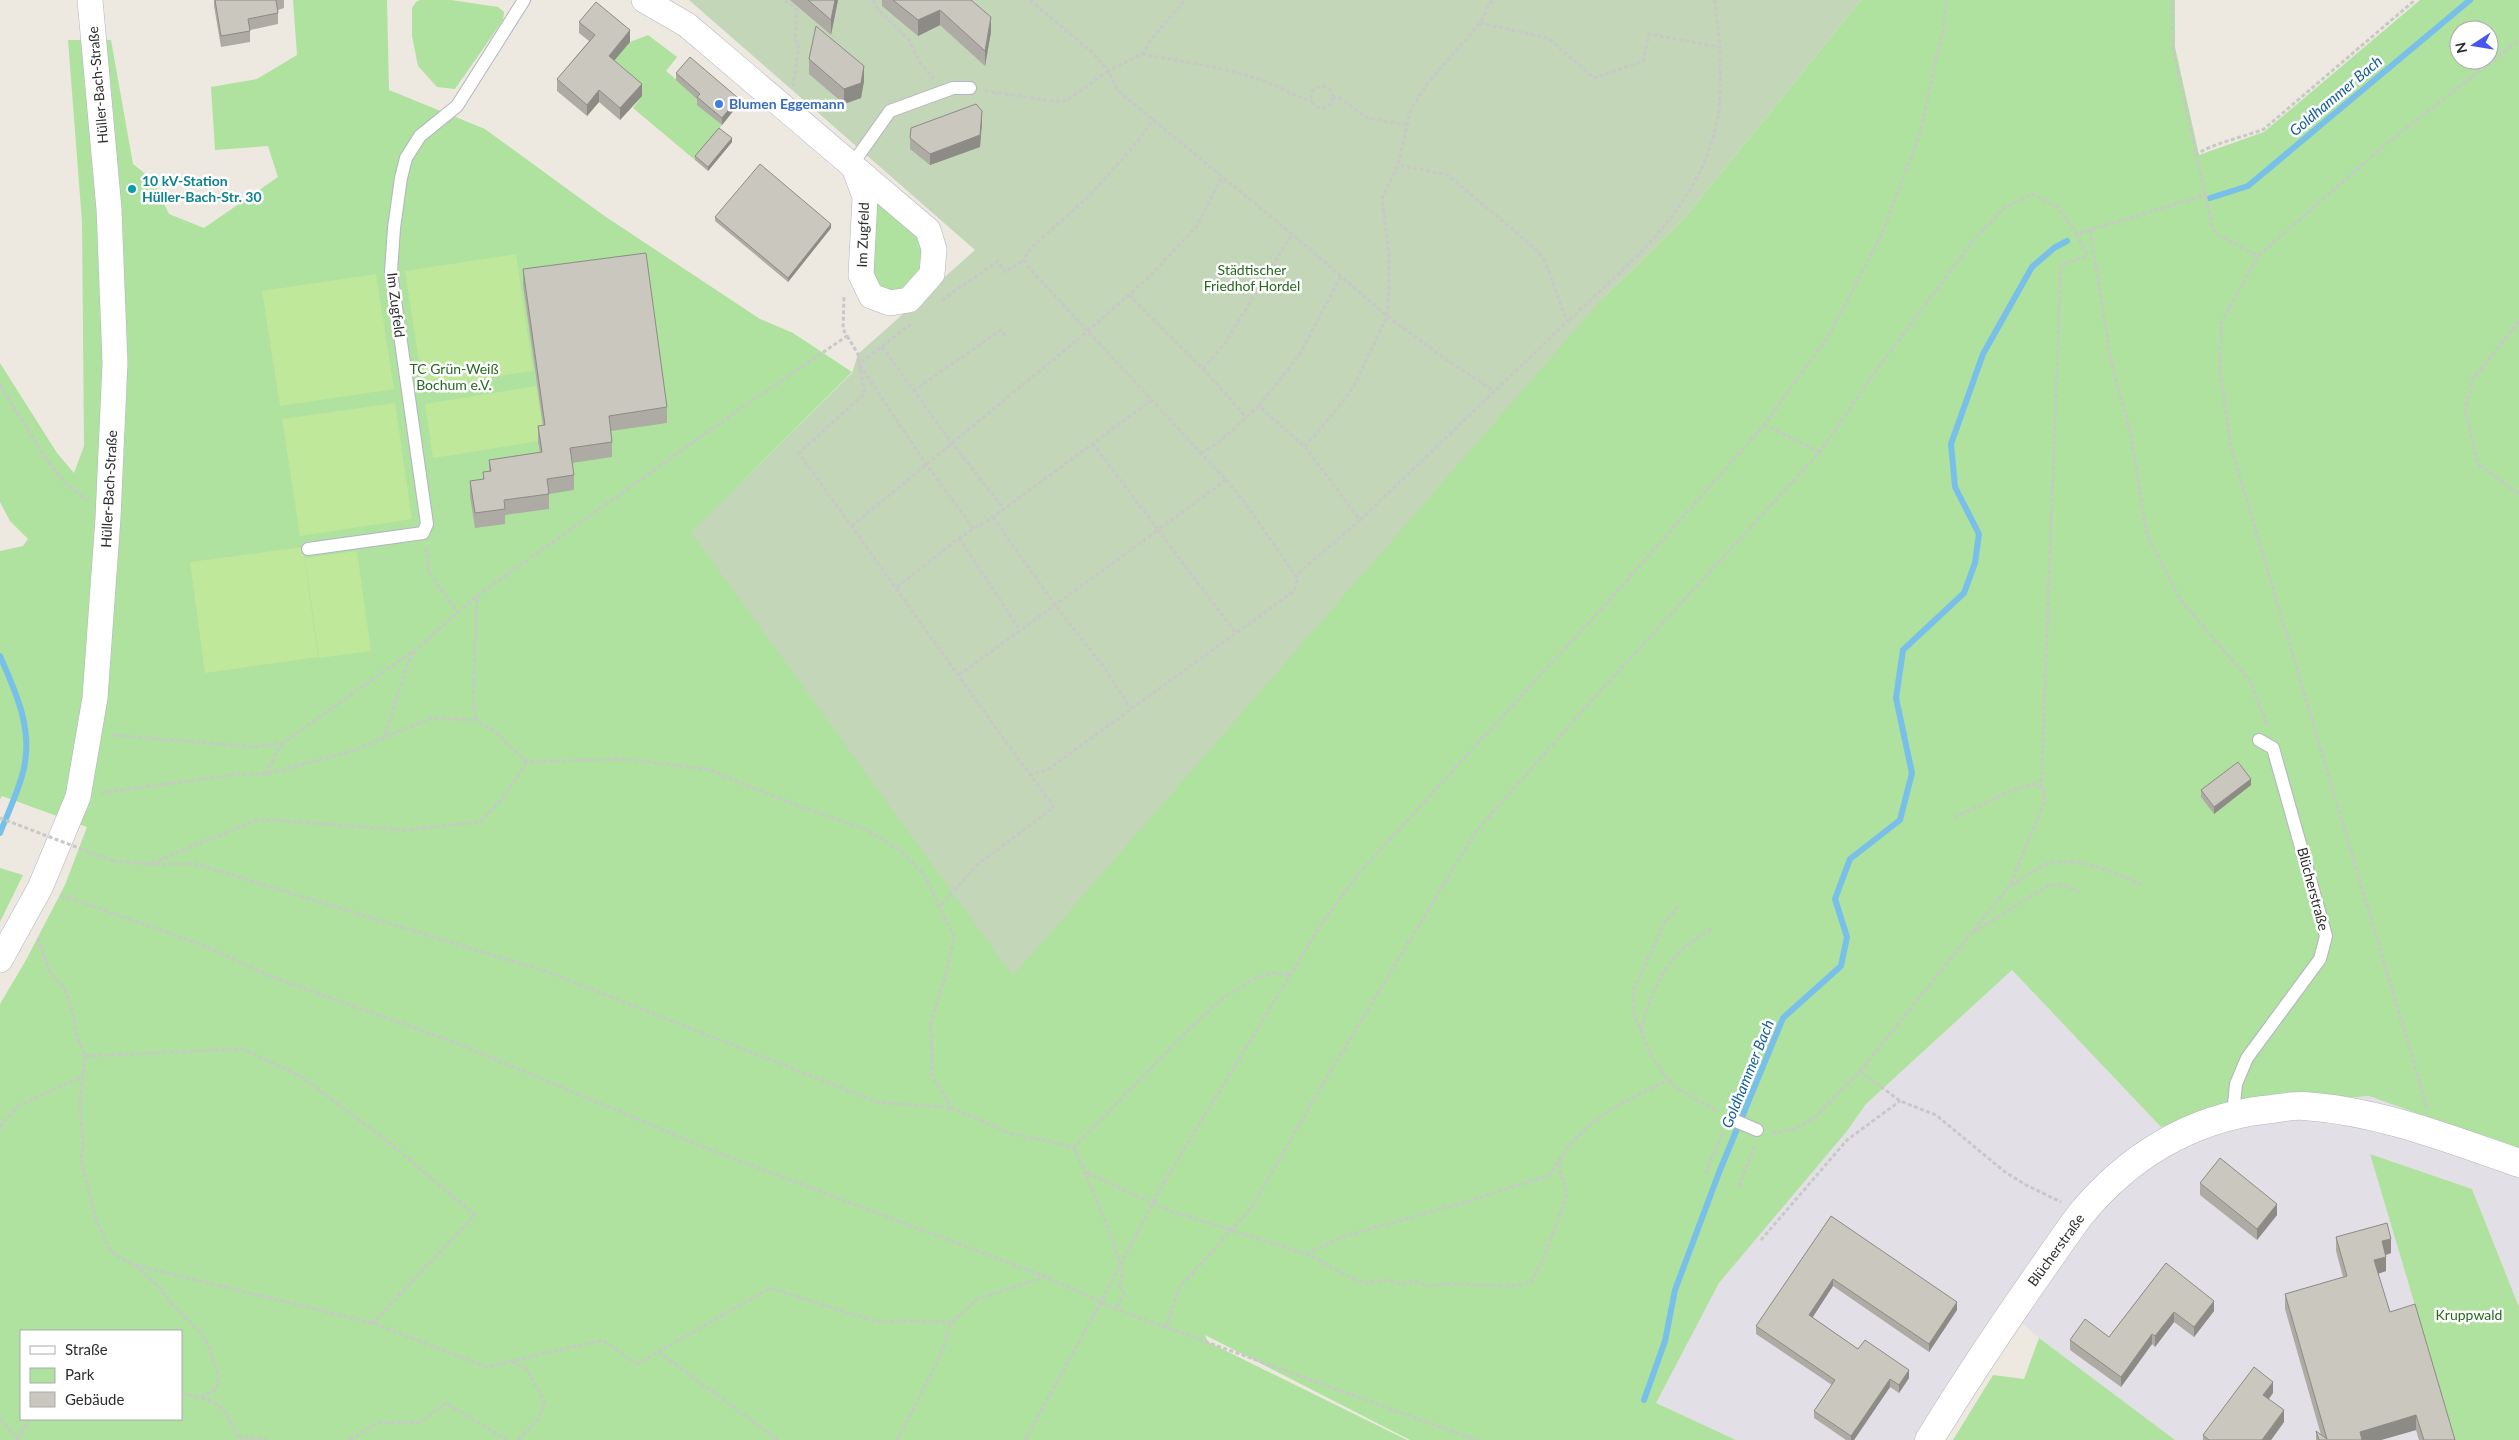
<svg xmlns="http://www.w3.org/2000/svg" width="2519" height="1440" font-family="Lato,sans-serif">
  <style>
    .industrial { fill: #e2e0e6 }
    .green { fill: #afe19f; fill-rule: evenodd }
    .cemetery { fill: #c3d6b8 }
    .pitch { fill: #bfe89b }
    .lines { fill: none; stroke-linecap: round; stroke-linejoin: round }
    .stream { stroke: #78c0ea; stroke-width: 6 }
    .service-casing { stroke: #b3b4bf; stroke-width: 14 }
    .minor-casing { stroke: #b3b4bf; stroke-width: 26 }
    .tertiary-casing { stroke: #b3b4bf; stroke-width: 29 }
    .path { stroke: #c8c8c8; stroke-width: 3; stroke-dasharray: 4 2.5; stroke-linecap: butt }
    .service { stroke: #fff; stroke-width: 12 }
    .minor { stroke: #fff; stroke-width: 25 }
    .tertiary { stroke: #fff; stroke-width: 28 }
    .path-bridge { stroke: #c8c8c8; stroke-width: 3; stroke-dasharray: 4 2.5; stroke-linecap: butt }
    .wall { fill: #adaba3 }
    .shaded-wall { fill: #8d8b85 }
    .building { fill: #c9c7be; stroke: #8d8b85 }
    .shop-dot { fill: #3f7fe0; stroke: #fff; stroke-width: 2 }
    .culture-dot { fill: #0f9aa8; stroke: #fff; stroke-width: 2 }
    .labels { text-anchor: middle; stroke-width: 5; stroke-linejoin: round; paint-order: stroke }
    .street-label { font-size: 14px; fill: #2c2c2c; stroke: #fff }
    .shop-label { font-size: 14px; font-weight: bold; fill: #366cbe; stroke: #fff; text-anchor: start }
    .culture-label { font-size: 14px; font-weight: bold; fill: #0d838f; stroke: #fff; text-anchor: start }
    .park-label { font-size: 14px; fill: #26681e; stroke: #fff }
    .water-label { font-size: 15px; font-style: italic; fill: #135e9a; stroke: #fff }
  </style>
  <rect width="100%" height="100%" fill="#ede9e0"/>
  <path class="industrial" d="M 2012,970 L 2161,1127 L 2225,1108 L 2369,1096 L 2519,1150 L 2519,1307 L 2472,1189 L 2370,1154 L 2455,1440 L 2175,1440 L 2039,1338 L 2001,1303 L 1914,1440 L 1736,1440 L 1655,1403 L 1719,1283 L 1847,1131 L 1866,1104 Z"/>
  <g class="green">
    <path d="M 293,0 L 387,0 L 389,90 L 485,129 L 603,215 L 760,319 L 793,333 L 852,372 L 691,533 L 1602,299 L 1682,221 L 1861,0 L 2175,0 L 2175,47 L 2199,155 L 2264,132 L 2420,0 L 2519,0 L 2519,1150 L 2369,1096 L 2225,1108 L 2161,1127 L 2012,970 L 1866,1104 L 1847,1131 L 1719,1283 L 1656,1403 L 1736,1440 L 1410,1440 L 1205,1335 L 1208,1342 L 1407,1440 L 0,1440 L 0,1004 L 26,960 L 65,885 L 87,827 L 2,796 L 0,799 L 0,551 L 23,546 L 28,539 L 10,521 L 0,502 L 0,363 L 57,453 L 74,473 L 84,446 L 82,222 L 68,40 L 111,40 L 133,164 L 152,179 L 169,214 L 204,228 L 278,177 L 268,146 L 215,150 L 211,87 L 257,79 L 297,55 ZM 2459,30 L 2489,30 L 2489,60 L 2459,60 ZM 21,1331 L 181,1331 L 181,1419 L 21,1419 Z"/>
    <path d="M 420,0 L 451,0 L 498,7 L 504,12 L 503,20 L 455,89 L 437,87 L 418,66 L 412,36 L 412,8 L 416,2 Z"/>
    <path d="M 648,35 L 677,57 L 666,71 L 701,100 L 698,105 L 722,125 L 695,160 L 633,108 L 642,96 L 609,67 L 630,42 Z"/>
    <path d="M 877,201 C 886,208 914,228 919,236 C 927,252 920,288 898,291 C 890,292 883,288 876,286 L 869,274 Z"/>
    <path d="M 0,868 L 23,875 L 0,922 Z"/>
    <path d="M 2370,1154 L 2472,1189 L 2519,1307 L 2519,1440 L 2455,1440 Z"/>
    <path d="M 2039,1338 L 2175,1440 L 1953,1440 L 1993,1375 L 2024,1379 Z"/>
  </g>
  <path class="cemetery" d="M 689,0 L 1861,0 L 1682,221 L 1602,299 L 1013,976 L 691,532 L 852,373 L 858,354 L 975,250 Z"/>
  <g class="pitch">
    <path d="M 516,254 L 533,371 L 423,388 L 405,271 Z"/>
    <path d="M 376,274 L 394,389 L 280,406 L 262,291 Z"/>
    <path d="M 536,386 L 545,440 L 433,458 L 425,404 Z"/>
    <path d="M 395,403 L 412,519 L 300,536 L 282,419 Z"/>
    <path d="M 303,547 L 318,657 L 205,673 L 190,562 Z"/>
    <path d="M 357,551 L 371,651 L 319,658 L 305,558 Z"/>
  </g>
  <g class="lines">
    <g class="stream">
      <path d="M 2210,198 L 2248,186 L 2470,0"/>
      <path d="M 0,656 C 16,692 34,731 23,772 C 18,792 8,813 0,833"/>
      <path d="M 1644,1400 L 1665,1341 L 1675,1290 L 1720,1170 L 1783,1018 L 1841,966 L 1847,937 L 1835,899 L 1850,859 L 1900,820 L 1912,773 L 1896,698 L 1903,650 L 1964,593 L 1975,563 L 1979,534 L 1955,487 L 1951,444 L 1983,354 L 2032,267 L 2054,248 L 2067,241"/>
    </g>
    <g class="service-casing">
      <g id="service">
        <path d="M 851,166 L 890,111 L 953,88 L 970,88"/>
        <path d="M 308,549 L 423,533 L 427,524 L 391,272 L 394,228 L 401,178 L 406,158 L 420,136 L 457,106 L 524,0"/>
        <path d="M 2233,1114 L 2236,1084 L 2247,1058 L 2320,959 L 2326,936 L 2273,748 L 2259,740"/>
        <path d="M 1731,1119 L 1757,1130"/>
      </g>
    </g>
    <g class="minor-casing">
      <g id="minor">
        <path d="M 644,0 L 687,25 L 928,230 L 934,249 L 932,274 L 909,300 L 890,303 L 871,296 L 861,275 L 865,197 L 855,170"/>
        <path d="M 0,960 L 40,888 L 78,797 L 95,698 L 108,518 L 115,363 L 109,209 L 90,0"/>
      </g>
    </g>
    <g class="tertiary-casing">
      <path id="tertiary" d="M 1929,1440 C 1963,1385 1998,1332 2035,1279 C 2050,1258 2065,1235 2081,1214 C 2128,1157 2190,1119 2263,1110 C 2276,1109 2291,1105 2304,1106 C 2379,1111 2449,1139 2519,1163"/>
    </g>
    <g class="path">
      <path d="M 785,0 L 797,10 L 795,40 L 799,43 L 793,87"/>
      <path d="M 873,0 L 878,9 L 909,40 L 920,63 L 934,79"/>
      <path d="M 1030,0 L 1092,52 L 1108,71 L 1142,54 L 1153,37 L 1185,0"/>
      <path d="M 1715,0 L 1720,47"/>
      <path d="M 2172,0 L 2173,49 L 2213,230 L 2217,234 L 2258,256"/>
      <path d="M 1480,23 L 1548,38 L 1594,78 L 1643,61 L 1649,34 L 1720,47 C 1720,67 1721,88 1719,108 C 1707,203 1633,259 1568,321"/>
      <path d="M 1142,54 C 1183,62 1227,67 1266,82 C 1282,87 1295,97 1312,101"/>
      <circle cx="1322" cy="97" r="11"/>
      <path d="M 985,91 L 1053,101 L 1066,101 L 1108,71 L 1117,89 L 1124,96 L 1292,234 L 1387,316 L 1444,358 L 1494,391"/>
      <path d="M 1332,97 L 1340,98 L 1367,118 L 1406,125"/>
      <path d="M 2195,155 C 2216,142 2241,138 2264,129 L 2415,0"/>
      <path d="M 2090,230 L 2111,361 L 2131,436 L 2147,535 L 2180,599 L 2250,681 L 2268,727"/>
      <path d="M 1129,295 L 1208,374 L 1246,417"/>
      <path d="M 942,300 L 998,261 L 1005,272 L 1024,260"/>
      <path d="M 2519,321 L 2473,379 L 2465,410 L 2478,464 L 2519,494"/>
      <path d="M 911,324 L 859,364 L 865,393 L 799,453 L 1019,760 L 1030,774 L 1047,770 L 1294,591 L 1298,579 L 1243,500 L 1226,480 L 1030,269 L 1024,260 L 1030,249 L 1089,196 L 1133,147 L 1154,119"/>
      <path d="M 847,336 L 858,354 L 859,364 L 926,464 L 974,529"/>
      <path d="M 882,347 L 952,443 L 1004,509"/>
      <path d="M 1203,369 L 1225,343 L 1292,234"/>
      <path d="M 0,385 L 46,459 L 65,483 L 86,500"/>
      <path d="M 913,391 L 1001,330 L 1007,338"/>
      <path d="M 1259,406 L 1300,354 L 1341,276"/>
      <path d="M 1764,425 L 1820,452"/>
      <path d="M 1305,447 L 1344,400 L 1355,384 L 1387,316 L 1389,290 L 1389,255 L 1382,198 L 1398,165 L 1410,112 L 1427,84 L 1480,23 L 1492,0"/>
      <path d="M 1201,453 L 1219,442 L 1259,406 L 1305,447 L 1360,520 L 1296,575"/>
      <path d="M 1226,480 L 1158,530 L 1236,633"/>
      <path d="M 993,517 L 1055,605 L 1104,667 L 1131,709"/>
      <path d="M 1360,520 L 1568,321 C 1557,301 1551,268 1538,251 L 1448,175 L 1398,165"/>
      <path d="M 852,526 L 1089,330 L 1148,278 L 1197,226 L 1222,177"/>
      <path d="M 959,538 L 1020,630"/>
      <path d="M 426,548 L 429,572 L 458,613"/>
      <path d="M 897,587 L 959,538 L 993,517 L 1152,400"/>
      <path d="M 959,675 L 1158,530 L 1093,444"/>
      <path d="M 476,720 L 473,701 L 477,596"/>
      <path d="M 112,735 L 254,747 L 283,743 L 416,649 L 477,596 L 737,411 L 847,336 L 843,329 L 844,296"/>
      <path d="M 385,735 L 408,663 L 414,652"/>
      <path d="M 265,774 L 282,743"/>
      <path d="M 2041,788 L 2061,265 L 2087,256 L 2077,234"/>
      <path d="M 101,793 L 240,774 L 265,774 L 350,752 L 431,718 L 476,720 L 495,732 L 527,762 L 623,759 L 707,769 L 801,807 L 865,829 L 900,850 L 925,876 L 954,937 L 948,967 L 931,1022 L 932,1076 L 952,1108 L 1010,1133 L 1074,1147 L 1191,1027 L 1224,997 L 1256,978 L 1273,973 L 1289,975"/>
      <path d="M 113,861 L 149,864 L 259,819 L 406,830 L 480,822 L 503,798 L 527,762"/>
      <path d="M 149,864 L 196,864 L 548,972 L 877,1102 L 952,1108"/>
      <path d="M 2011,885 C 2023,879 2036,868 2048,864 C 2079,855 2113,873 2141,884"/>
      <path d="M 61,895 L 200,944 L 270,976 L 459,1044 L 706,1148 L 1046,1277 L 1116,1309 L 1476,1440"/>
      <path d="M 941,905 L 977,865 L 1054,807 L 1030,774"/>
      <path d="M 1678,906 L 1665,922 L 1633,991 L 1634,1014 L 1651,1055 L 1666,1077 L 1675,1087 L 1718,1112"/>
      <path d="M 1974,932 L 2049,885 L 2063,885 L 2079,892"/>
      <path d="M 38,938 L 50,973 L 64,988 L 73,1013 L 76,1034 L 85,1056 L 80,1105 L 83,1144 L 81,1160 L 97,1222 L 110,1250 L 122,1259 L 135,1265 L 160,1288 L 170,1302 L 200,1332 L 209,1346 L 218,1376 L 217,1389 L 200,1398 C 229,1405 226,1418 241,1440"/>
      <path d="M 1641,1030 C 1653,984 1669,951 1712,929"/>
      <path d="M 85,1056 L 244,1049 L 303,1078 L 391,1144 L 475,1215 L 373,1323"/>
      <path d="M 1860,1071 L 1900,1101 L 1936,1115 L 2005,1172 L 2026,1185 L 2061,1202"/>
      <path d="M 2427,1107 L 2231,447 L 2220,372 L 2221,323 L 2258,256 L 2385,145 L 2519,40"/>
      <path d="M 0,1127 L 18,1106 L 83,1076"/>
      <path d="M 1772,1133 L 1795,1129 L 1814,1118 L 1860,1071 L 2010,885 L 2045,801 L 2044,790 L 2035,784 L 2015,789 L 1955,817"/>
      <path d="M 1074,1147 L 1107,1225 L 1123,1272 L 1119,1287 L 1124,1293 L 1116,1309"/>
      <path d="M 1087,1173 L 1171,1211 L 1307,1254 L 1347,1276 L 1366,1283 L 1388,1280 L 1401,1284 L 1415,1281 L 1427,1286 L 1448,1284 L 1512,1286 L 1531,1282 L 1541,1263 L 1566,1199 L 1566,1187 L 1560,1174 L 1560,1157"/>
      <path d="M 1706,1173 L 1722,1133"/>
      <path d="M 1164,1182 L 1322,923 L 1360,872 L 1622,586 L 1764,425 L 1829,335 L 1882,234 L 1920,133 L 1943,29 L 1946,0"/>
      <path d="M 1739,1186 L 1755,1145"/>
      <path d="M 1761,1240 L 1847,1140 L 1900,1101"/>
      <path d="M 1307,1254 L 1345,1236 L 1469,1201 L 1550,1175 C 1580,1121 1615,1105 1669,1080"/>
      <path d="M 135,1265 L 373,1323 L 486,1367 L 603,1340 L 637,1364 L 770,1288 L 874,1321 L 952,1322"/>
      <path d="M 1166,1327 L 1179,1288 L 1252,1207 L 1318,1092 L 1476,831 L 1601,690 L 1820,452 L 1872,376 L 1972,242 L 2004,208 L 2033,194 L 2058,208 L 2077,234 L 2205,195"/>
      <path d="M 659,1352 L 778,1440"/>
      <path d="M 512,1362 L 527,1369 L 545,1403 L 537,1421 L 518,1440"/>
      <path d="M 181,1393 L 200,1398"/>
      <path d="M 0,1418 L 18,1440"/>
      <path d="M 238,1436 L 267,1440"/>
      <path d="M 17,1439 L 30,1419"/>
      <path d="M 350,1440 L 377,1423 L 421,1422 L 446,1403 L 507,1440"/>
      <path d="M 897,1440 L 938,1361 L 952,1322 L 977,1299 L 1045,1277"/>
      <path d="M 1025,1440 L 1096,1311"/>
    </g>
    <use href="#service" class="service"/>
    <use href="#minor" class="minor"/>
    <use href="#tertiary" class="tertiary"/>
    <g class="path-bridge">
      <path d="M 0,818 L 113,861"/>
      <path d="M 1096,1311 L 1164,1182"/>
    </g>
  </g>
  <g class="wall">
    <path d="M 214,0 L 284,0 L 284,8 L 278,10 L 278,24 L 250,30 L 250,42 L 221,47 L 214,6 Z"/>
    <path d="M 790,0 L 838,0 L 831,35 Z"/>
    <path d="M 882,0 L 971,0 L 991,32 L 985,66 L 940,25 L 918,36 L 882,6 Z"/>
    <path d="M 579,22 L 630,42 L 614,60 L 642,96 L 620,120 L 599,102 L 587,116 L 557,91 L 557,79 L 589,41 L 579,33 Z"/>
    <path d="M 809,59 L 864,81 L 861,98 L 844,104 L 809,74 Z"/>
    <path d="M 676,73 L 738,105 L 722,125 L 697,105 L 697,99 L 676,80 Z"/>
    <path d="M 982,122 L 980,147 L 930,165 L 910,149 L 910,138 Z"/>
    <path d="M 732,142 L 708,171 L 695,160 L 695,156 Z"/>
    <path d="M 715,217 L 831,228 L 788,282 L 715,221 Z"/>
    <path d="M 523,269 L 667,407 L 667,423 L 611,431 L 612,442 L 612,457 L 572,463 L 574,475 L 574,490 L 549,494 L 549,509 L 505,515 L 505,524 L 475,528 L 470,496 L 470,481 L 483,479 L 483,472 L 489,472 L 489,460 L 540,452 L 538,442 L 538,426 L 543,426 L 523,285 Z"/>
    <path d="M 2251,785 L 2214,814 L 2201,797 L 2201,790 Z"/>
    <path d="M 2200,1183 L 2277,1215 L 2257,1240 L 2200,1195 Z"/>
    <path d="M 1831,1216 L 1957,1310 L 1929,1352 L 1833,1286 L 1812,1317 L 1858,1349 L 1909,1378 L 1899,1393 L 1890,1387 L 1854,1440 L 1846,1440 L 1814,1418 L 1814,1411 L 1832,1385 L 1756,1334 L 1756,1326 Z"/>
    <path d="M 2336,1237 L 2391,1253 L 2386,1255 L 2386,1271 L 2378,1274 L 2390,1312 L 2455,1440 L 2419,1440 L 2416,1430 L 2381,1440 L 2316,1440 L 2316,1431 L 2321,1435 L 2285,1309 L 2285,1294 L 2343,1277 L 2336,1251 Z"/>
    <path d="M 2166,1263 L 2214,1311 L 2194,1337 L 2174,1322 L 2155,1347 L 2152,1344 L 2121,1387 L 2070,1350 L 2070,1340 L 2109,1337 Z"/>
    <path d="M 2273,1393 L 2269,1399 L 2284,1422 L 2271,1440 L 2203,1440 L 2203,1435 Z"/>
  </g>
  <g class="shaded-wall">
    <path d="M 835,0 L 838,0 L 831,35 L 831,20 Z"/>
    <path d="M 940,10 L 940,25 L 918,36 L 918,20 Z"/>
    <path d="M 991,17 L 991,32 L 985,66 L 985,51 Z"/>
    <path d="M 630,30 L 630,42 L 609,67 L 609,56 Z"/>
    <path d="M 864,66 L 864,81 L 861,98 L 844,104 L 844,89 Z"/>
    <path d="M 642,84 L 642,96 L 620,120 L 620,108 Z"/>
    <path d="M 599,90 L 599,102 L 587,116 L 587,105 Z"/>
    <path d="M 738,98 L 738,105 L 722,125 L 722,118 Z"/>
    <path d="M 982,111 L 982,122 L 980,147 L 930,165 L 930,154 Z"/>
    <path d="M 732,138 L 732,142 L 708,171 L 708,167 Z"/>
    <path d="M 831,224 L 831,228 L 788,282 L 788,278 Z"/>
    <path d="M 2251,779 L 2251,785 L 2214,814 L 2214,807 Z"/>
    <path d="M 2277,1204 L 2277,1215 L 2257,1240 L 2257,1229 Z"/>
    <path d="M 2391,1239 L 2391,1253 L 2382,1256 L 2382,1241 Z"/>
    <path d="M 2386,1257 L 2386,1271 L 2374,1275 L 2374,1260 Z"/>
    <path d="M 1833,1279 L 1833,1286 L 1809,1323 L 1809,1315 Z"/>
    <path d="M 2214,1301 L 2214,1311 L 2194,1337 L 2194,1327 Z"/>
    <path d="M 1957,1302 L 1957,1310 L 1929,1352 L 1929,1344 Z"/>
    <path d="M 2174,1312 L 2174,1322 L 2155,1347 L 2155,1336 Z"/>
    <path d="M 2152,1334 L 2152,1344 L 2121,1387 L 2121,1377 Z"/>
    <path d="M 1909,1370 L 1909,1378 L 1899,1393 L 1899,1385 Z"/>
    <path d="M 1890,1379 L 1890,1387 L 1854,1440 L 1851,1440 L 1851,1436 Z"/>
    <path d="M 2273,1382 L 2273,1393 L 2263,1406 L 2263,1395 Z"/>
    <path d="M 2284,1410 L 2284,1422 L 2271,1440 L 2262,1440 Z"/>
    <path d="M 2416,1415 L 2416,1430 L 2381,1440 L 2360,1440 L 2360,1432 Z"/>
  </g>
  <g class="building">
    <path d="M 215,0 L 276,0 L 278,13 L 248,19 L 250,31 L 221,36 Z"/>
    <path d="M 808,0 L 835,0 L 831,20 Z"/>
    <path d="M 893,0 L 971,0 L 991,17 L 985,51 L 940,10 L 918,20 Z"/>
    <path d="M 596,2 L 630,30 L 609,56 L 642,84 L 620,108 L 599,90 L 587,105 L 557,79 L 595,35 L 579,22 Z"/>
    <path d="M 816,26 L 864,66 L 861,83 L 844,89 L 809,59 Z"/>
    <path d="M 690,57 L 738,98 L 722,118 L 697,97 L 700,94 L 676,73 Z"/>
    <path d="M 976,104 L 982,111 L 980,135 L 930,154 L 910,138 L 911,128 Z"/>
    <path d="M 719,128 L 732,138 L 708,167 L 695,156 Z"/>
    <path d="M 760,164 L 831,224 L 788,278 L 715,217 Z"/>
    <path d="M 646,253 L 667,407 L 609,416 L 612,442 L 570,448 L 574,475 L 547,479 L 549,494 L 504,500 L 505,509 L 475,513 L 470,481 L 484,479 L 483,472 L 491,471 L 489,460 L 542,452 L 538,426 L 545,425 L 523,269 Z"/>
    <path d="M 2238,762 L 2251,779 L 2214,807 L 2201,790 Z"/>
    <path d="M 2220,1158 L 2277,1204 L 2257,1229 L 2200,1183 Z"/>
    <path d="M 1831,1216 L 1957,1302 L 1929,1344 L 1833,1279 L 1809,1315 L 1858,1349 L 1865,1340 L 1909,1370 L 1899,1385 L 1890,1379 L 1851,1436 L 1814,1411 L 1835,1380 L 1756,1326 Z"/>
    <path d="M 2387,1223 L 2391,1239 L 2382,1241 L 2386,1257 L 2374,1260 L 2390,1312 L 2415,1304 L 2455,1440 L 2424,1440 L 2416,1415 L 2360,1432 L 2362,1440 L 2319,1440 L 2316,1431 L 2327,1439 L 2285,1294 L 2347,1276 L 2336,1237 Z"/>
    <path d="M 2166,1263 L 2214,1301 L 2194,1327 L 2174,1312 L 2155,1336 L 2152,1334 L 2121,1377 L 2070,1340 L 2085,1319 L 2109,1337 Z"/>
    <path d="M 2254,1367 L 2273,1382 L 2263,1395 L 2284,1410 L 2262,1440 L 2209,1440 L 2203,1435 Z"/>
  </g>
  <circle class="shop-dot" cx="719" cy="104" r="5"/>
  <circle class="culture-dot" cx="132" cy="189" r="5"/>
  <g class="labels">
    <g class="street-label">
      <text transform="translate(98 85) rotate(-95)" y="5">Hüller-Bach-Straße</text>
      <text transform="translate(863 235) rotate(-88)" y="5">Im Zugfeld</text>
      <text transform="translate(396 305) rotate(83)" y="5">Im Zugfeld</text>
      <text transform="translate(109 489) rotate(-87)" y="5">Hüller-Bach-Straße</text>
      <text transform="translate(2313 889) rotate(75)" y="5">Blücherstraße</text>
      <text transform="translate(2056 1250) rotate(-54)" y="5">Blücherstraße</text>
    </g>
    <g class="shop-label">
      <text x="729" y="109">Blumen Eggemann</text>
    </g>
    <g class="culture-label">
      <text x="142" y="186">10 kV-Station<tspan x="142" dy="16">Hüller-Bach-Str. 30</tspan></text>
    </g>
    <g class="park-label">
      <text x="1252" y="275">Städtischer<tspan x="1252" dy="16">Friedhof Hordel</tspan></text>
      <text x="454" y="374">TC Grün-Weiß<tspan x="454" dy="16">Bochum e.V.</tspan></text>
      <text x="2469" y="1320">Kruppwald</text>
    </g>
    <g class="water-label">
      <text transform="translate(2336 96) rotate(-40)" y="5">Goldhammer Bach</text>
      <text transform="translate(1748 1074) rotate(-68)" y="5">Goldhammer Bach</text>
    </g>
  </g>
  <rect x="20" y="1330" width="162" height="90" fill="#ffffff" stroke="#ababab"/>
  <rect x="30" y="1346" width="25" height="8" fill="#ffffff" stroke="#ababab"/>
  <text x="65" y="1355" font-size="15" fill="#2c2c2c">Straße</text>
  <rect x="30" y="1368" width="25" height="15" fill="#afe19f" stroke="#ababab"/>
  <text x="65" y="1380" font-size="15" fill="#2c2c2c">Park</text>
  <rect x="30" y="1392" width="25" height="15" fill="#c9c7be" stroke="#ababab"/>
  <text x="65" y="1405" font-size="15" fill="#2c2c2c">Gebäude</text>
  <g transform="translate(2474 45) rotate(258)"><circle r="24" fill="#ffffff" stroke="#ababab"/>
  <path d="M0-4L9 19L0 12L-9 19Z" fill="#4755f3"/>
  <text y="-8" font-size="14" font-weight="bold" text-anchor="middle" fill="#2c2c2c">N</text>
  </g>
</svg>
